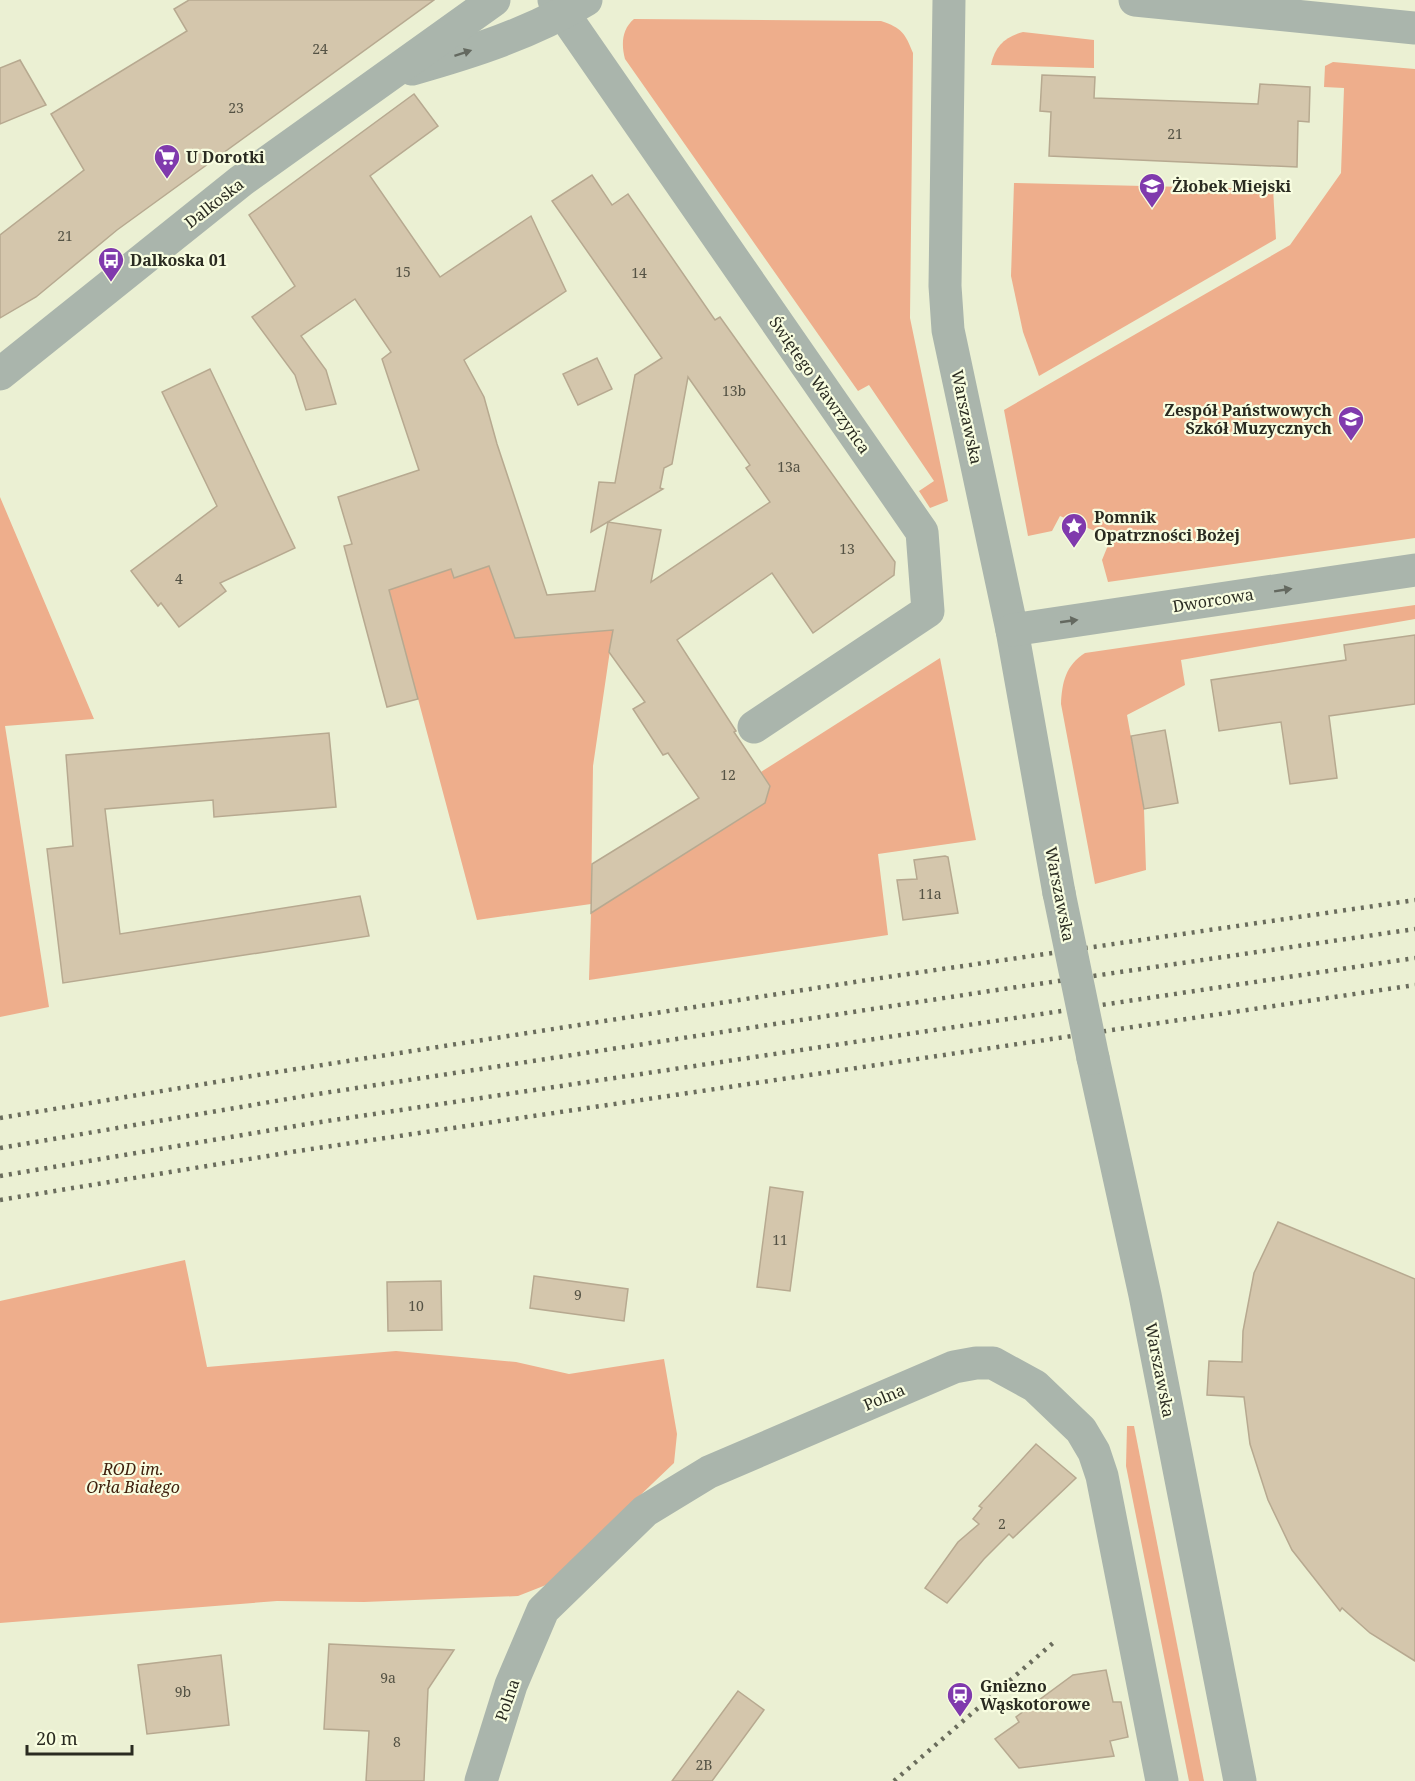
<svg xmlns="http://www.w3.org/2000/svg" width="1415" height="1781" font-family="'Noto Serif',serif">
  <style>
    .green { fill: #eeae8c }
    .building { fill: #d4c6ac; stroke: #b7a990; stroke-width: 1.5 }
    .lines { fill: none; stroke-linecap: round; stroke-linejoin: round }
    .minor { stroke: #aab5ac; stroke-width: 33 }
    .tertiary { stroke: #aab5ac; stroke-width: 33 }
    .rail { stroke: #6a6c5c; stroke-width: 4.5; stroke-dasharray: 3 6; stroke-linecap: butt }
    .tertiary-bridge { stroke: #aab5ac; stroke-width: 33 }
    .oneway { fill: #646960 }
    .labels { text-anchor: middle; stroke-width: 4.5; stroke-linejoin: round; paint-order: stroke }
    .number-label { font-size: 14px; fill: #545244 }
    .poi-label { font-size: 16px; font-weight: bold; fill: #2a2b21; stroke: #f8fde0; text-anchor: start }
    .street-label { font-size: 16px; fill: #2a2b21; stroke: #f8fde0 }
    .park-label { font-size: 16px; font-style: italic; fill: #3f200d; stroke: #f8fde0 }
  </style>
  <rect width="100%" height="100%" fill="#ebf0d3"/>
  <g class="green">
    <path d="M 634,19 L 881,21 C 902,28 905,33 913,53 L 910,318 L 948,501 L 930,508 L 919,491 L 934,481 L 869,385 L 858,391 L 625,59 C 621,44 622,29 634,19 Z"/>
    <path d="M 1023,32 L 1094,40 L 1094,68 L 991,65 C 995,46 1005,37 1023,32 Z"/>
    <path d="M 1333,62 L 1415,69 L 1415,538 L 1108,582 L 1102,560 L 1111,538 L 1060,516 L 1052,531 L 1028,536 L 1004,410 L 1290,245 L 1341,173 L 1344,88 L 1324,87 L 1325,66 Z"/>
    <path d="M 1014,183 L 1273,189 L 1276,239 L 1039,376 L 1023,332 L 1011,276 Z"/>
    <path d="M 0,497 L 94,719 L 5,726 L 49,1007 L 0,1017 Z"/>
    <path d="M 489,566 L 515,638 L 613,630 L 593,766 L 591,904 L 477,920 L 389,590 L 451,569 L 454,578 Z"/>
    <path d="M 1415,605 L 1415,619 L 1181,660 L 1185,685 L 1127,715 L 1144,809 L 1146,870 L 1095,884 L 1061,704 C 1062,682 1066,665 1085,653 Z"/>
    <path d="M 940,658 L 976,840 L 878,854 L 888,935 L 589,980 L 591,913 L 765,803 L 770,786 L 761,772 Z"/>
    <path d="M 185,1260 L 207,1367 L 396,1351 L 516,1362 L 569,1374 L 664,1359 L 677,1434 L 674,1463 L 546,1585 L 518,1596 L 364,1602 L 277,1601 L 0,1623 L 0,1301 Z"/>
    <path d="M 1127,1426 L 1134,1426 L 1204,1781 L 1189,1781 L 1126,1466 Z"/>
  </g>
  <g class="building">
    <path d="M 189,0 L 434,0 L 117,230 L 36,297 L 0,318 L 0,235 L 84,170 L 51,114 L 187,31 L 174,9 Z"/>
    <path d="M 20,60 L 46,105 L 0,124 L 0,68 Z"/>
    <path d="M 1042,75 L 1095,77 L 1094,98 L 1258,104 L 1260,84 L 1310,87 L 1309,122 L 1298,121 L 1297,167 L 1049,156 L 1051,112 L 1040,111 Z"/>
    <path d="M 414,94 L 438,126 L 370,176 L 440,277 L 531,216 L 566,291 L 464,360 L 484,397 L 497,444 L 547,595 L 595,591 L 608,522 L 661,530 L 651,582 L 770,502 L 746,468 L 750,465 L 688,377 L 672,464 L 664,468 L 660,488 L 663,489 L 591,532 L 599,482 L 615,483 L 635,375 L 662,358 L 552,201 L 592,175 L 612,205 L 628,194 L 715,320 L 720,317 L 895,562 L 894,575 L 813,633 L 772,573 L 677,640 L 736,731 L 734,732 L 770,786 L 765,803 L 591,913 L 592,864 L 699,798 L 668,753 L 663,755 L 633,709 L 645,702 L 609,652 L 613,630 L 515,638 L 489,566 L 454,578 L 451,569 L 389,590 L 418,699 L 387,707 L 344,546 L 352,544 L 338,497 L 419,470 L 382,359 L 391,352 L 355,299 L 301,336 L 326,370 L 336,404 L 306,410 L 295,375 L 252,317 L 295,286 L 249,215 Z"/>
    <path d="M 597,358 L 612,389 L 578,405 L 563,374 Z"/>
    <path d="M 210,369 L 295,548 L 220,583 L 226,591 L 179,627 L 161,603 L 158,606 L 131,571 L 217,506 L 162,392 Z"/>
    <path d="M 1415,635 L 1415,704 L 1329,716 L 1337,778 L 1290,784 L 1281,722 L 1219,731 L 1211,680 L 1346,660 L 1344,645 Z"/>
    <path d="M 1165,730 L 1178,803 L 1144,809 L 1131,736 Z"/>
    <path d="M 329,733 L 336,807 L 214,817 L 213,800 L 105,809 L 120,934 L 360,896 L 369,936 L 63,983 L 47,849 L 73,846 L 66,755 Z"/>
    <path d="M 945,856 L 948,857 L 958,913 L 903,920 L 897,880 L 917,879 L 914,860 Z"/>
    <path d="M 770,1187 L 803,1192 L 790,1291 L 757,1287 Z"/>
    <path d="M 1278,1222 L 1415,1279 L 1415,1661 L 1370,1633 L 1342,1608 L 1340,1611 L 1292,1550 L 1268,1500 L 1250,1444 L 1244,1397 L 1207,1395 L 1209,1361 L 1242,1362 L 1243,1331 L 1254,1273 Z"/>
    <path d="M 534,1276 L 628,1289 L 624,1321 L 530,1308 Z"/>
    <path d="M 441,1281 L 442,1330 L 388,1331 L 387,1282 Z"/>
    <path d="M 1036,1444 L 1076,1478 L 1013,1538 L 1009,1534 L 984,1559 L 947,1603 L 925,1588 L 958,1542 L 979,1524 L 973,1519 L 982,1508 L 979,1506 Z"/>
    <path d="M 329,1644 L 454,1650 L 428,1689 L 424,1781 L 366,1781 L 369,1731 L 324,1729 Z"/>
    <path d="M 221,1655 L 229,1725 L 147,1734 L 138,1665 Z"/>
    <path d="M 1106,1670 L 1113,1702 L 1121,1702 L 1128,1737 L 1110,1741 L 1114,1756 L 1019,1768 L 995,1739 L 1019,1722 L 1016,1717 L 1073,1675 Z"/>
    <path d="M 738,1691 L 764,1710 L 712,1781 L 672,1781 Z"/>
  </g>
  <g class="lines">
    <g class="minor">
      <path d="M 554,0 L 922,532 L 928,611 L 754,727"/>
      <path d="M 481,1781 L 511,1685 L 543,1610 L 645,1511 L 709,1472 L 954,1367 L 976,1363 L 993,1363 L 1035,1386 L 1081,1430 L 1094,1452 L 1102,1476 L 1162,1781"/>
    </g>
    <g class="tertiary">
      <path d="M 949,0 L 945,286 L 948,330 L 1012,630 L 1059,893"/>
      <path d="M 1135,0 L 1415,28"/>
      <path d="M 412,69 C 472,52 532,33 586,0"/>
      <path d="M 0,374 L 241,181 L 494,0"/>
      <path d="M 1012,630 L 1415,570"/>
      <path d="M 1093,1058 L 1145,1295 L 1240,1781"/>
    </g>
    <g class="rail">
      <path d="M 0,1118 L 258,1075 L 874,979 L 1415,900"/>
      <path d="M 0,1148 L 311,1095 L 990,991 L 1415,929"/>
      <path d="M 0,1176 L 314,1123 L 1415,958"/>
      <path d="M 0,1200 L 298,1151 L 1415,985"/>
      <path d="M 894,1781 L 1053,1643"/>
    </g>
    <path class="tertiary-bridge" d="M 1059,893 L 1093,1058"/>
  </g>
  <defs><path id="oneway-solid" d="M-6-.8H1V-3.2L6.5 0L1 3.2V.8H-6Z" transform="scale(1.5)"/></defs>
  <g class="oneway">
    <use href="#oneway-solid" transform="translate(463 53) rotate(-18)"/>
    <use href="#oneway-solid" transform="translate(1283 590) rotate(-9)"/>
    <use href="#oneway-solid" transform="translate(1069 621) rotate(-8)"/>
  </g>
  <defs>
    <g id="supermarket-pin" transform="scale(1.35)"><path d="M0 17L-7.5 6A9.5 9.5 0 1 1 7.5 6Z" fill="#803aad" stroke="#f8fde0"/><path d="M-6-5.5h2.5l.6 2H6L4.5 2H-2.5L-4.4-4H-6ZM-1.5 3.2a1.3 1.3 0 1 0 .1 0ZM3 3.2a1.3 1.3 0 1 0 .1 0Z" fill="#fff"/></g>
    <g id="school-pin" transform="scale(1.35)"><path d="M0 17L-7.5 6A9.5 9.5 0 1 1 7.5 6Z" fill="#803aad" stroke="#f8fde0"/><path d="M0-5L7-2L0 1L-7-2ZM-4 1L0 2.5L4 1V4Q0 6-4 4Z" fill="#fff"/></g>
    <g id="bus-pin" transform="scale(1.35)"><path d="M0 17L-7.5 6A9.5 9.5 0 1 1 7.5 6Z" fill="#803aad" stroke="#f8fde0"/><path d="M-5-6H5V4H4V6H2V4H-2V6H-4V4H-5ZM-3.5-4V0h7V-4ZM-3.5 1.2v1.5H-2V1.2ZM2 1.2v1.5H3.5V1.2Z" fill="#fff"/></g>
    <g id="sight-pin" transform="scale(1.35)"><path d="M0 17L-7.5 6A9.5 9.5 0 1 1 7.5 6Z" fill="#803aad" stroke="#f8fde0"/><path d="M0-6L1.8-2.2L6-1.7L2.9 1.2L3.7 5.4L0 3.3L-3.7 5.4L-2.9 1.2L-6-1.7L-1.8-2.2Z" fill="#fff"/></g>
    <g id="station-pin" transform="scale(1.35)"><path d="M0 17L-7.5 6A9.5 9.5 0 1 1 7.5 6Z" fill="#803aad" stroke="#f8fde0"/><path d="M-3-6H3Q5-6 5-4V2Q5 4 3 4L4.5 6H3L1.5 4h-3L-3 6H-4.5L-3 4Q-5 4-5 2V-4Q-5-6-3-6ZM-3.5-4v3h7v-3ZM-3.5 1v1.5H-2V1ZM2 1v1.5H3.5V1Z" fill="#fff"/></g>
  </defs>
  <g fill-rule="evenodd">
    <use href="#supermarket-pin" x="167" y="157"/>
    <use href="#school-pin" x="1152" y="186"/>
    <use href="#bus-pin" x="111" y="260"/>
    <use href="#school-pin" x="1351" y="419"/>
    <use href="#sight-pin" x="1074" y="526"/>
    <use href="#station-pin" x="960" y="1695"/>
  </g>
  <g class="labels">
    <g class="number-label">
      <text x="320" y="54">24</text>
      <text x="236" y="113">23</text>
      <text x="1175" y="139">21</text>
      <text x="65" y="241">21</text>
      <text x="403" y="277">15</text>
      <text x="639" y="278">14</text>
      <text x="734" y="396">13b</text>
      <text x="789" y="472">13a</text>
      <text x="847" y="554">13</text>
      <text x="179" y="584">4</text>
      <text x="728" y="780">12</text>
      <text x="930" y="899">11a</text>
      <text x="780" y="1245">11</text>
      <text x="578" y="1300">9</text>
      <text x="416" y="1311">10</text>
      <text x="1002" y="1529">2</text>
      <text x="388" y="1683">9a</text>
      <text x="183" y="1697">9b</text>
      <text x="397" y="1747">8</text>
      <text x="704" y="1770">2B</text>
    </g>
    <g class="poi-label">
      <text x="186" y="163">U Dorotki</text>
      <text x="1172" y="192">Żłobek Miejski</text>
      <text x="130" y="266">Dalkoska 01</text>
      <text x="1332" y="416" text-anchor="end">Zespół Państwowych<tspan x="1332" dy="18">Szkół Muzycznych</tspan></text>
      <text x="1094" y="523">Pomnik<tspan x="1094" dy="18">Opatrzności Bożej</tspan></text>
      <text x="980" y="1692">Gniezno<tspan x="980" dy="18">Wąskotorowe</tspan></text>
    </g>
    <g class="street-label">
      <text transform="translate(214 203) rotate(-38)" y="6">Dalkoska</text>
      <text transform="translate(820 385) rotate(55)" y="6">Świętego Wawrzyńca</text>
      <text transform="translate(967 417) rotate(78)" y="6">Warszawska</text>
      <text transform="translate(1213 600) rotate(-9)" y="6">Dworcowa</text>
      <text transform="translate(1060 894) rotate(79)" y="6">Warszawska</text>
      <text transform="translate(1160 1370) rotate(79)" y="6">Warszawska</text>
      <text transform="translate(884 1397) rotate(-23)" y="6">Polna</text>
      <text transform="translate(507 1700) rotate(-71)" y="6">Polna</text>
    </g>
    <g class="park-label">
      <text x="133" y="1475">ROD im.<tspan x="133" dy="18">Orła Białego</tspan></text>
    </g>
  </g>
  <path d="M27 1745v9h105v-9" fill="none" stroke="#2a2b21" stroke-width="3"/>
  <text x="36" y="1745" font-size="18" fill="#2a2b21" stroke="#f8fde0" stroke-width="4.5" paint-order="stroke">20 m</text>
</svg>
